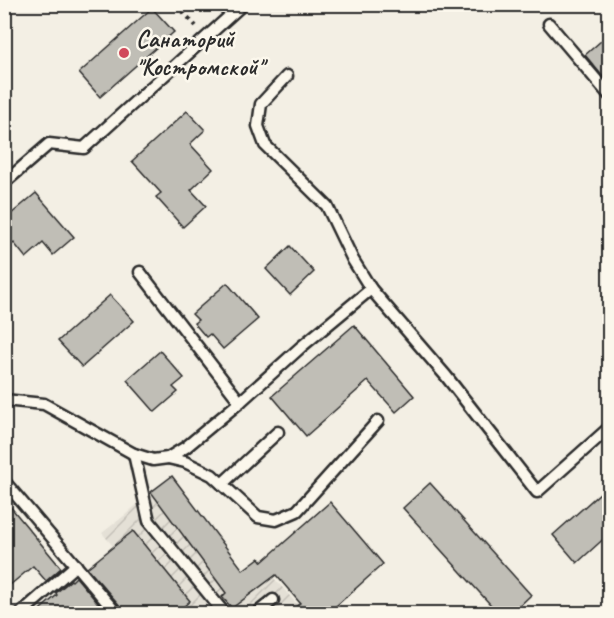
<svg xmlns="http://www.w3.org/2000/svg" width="614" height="618" font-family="Caveat,sans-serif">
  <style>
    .industrial { fill: url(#industrial-furrows) }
    .building { fill: #c0beb6; stroke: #2b2b2b; stroke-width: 1.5 }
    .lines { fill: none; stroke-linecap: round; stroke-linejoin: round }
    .lane-casing { stroke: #2b2b2b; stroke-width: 15 }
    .path { stroke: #2b2b2b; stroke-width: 4; stroke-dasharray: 4.5 4.5; stroke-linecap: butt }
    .lane { stroke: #fbf7ec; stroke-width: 10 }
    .poi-dot { fill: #d1495b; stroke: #fbf7ec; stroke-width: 2 }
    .labels { text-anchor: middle; stroke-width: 5; stroke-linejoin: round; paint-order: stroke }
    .poi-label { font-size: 24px; font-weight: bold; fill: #2b2b2b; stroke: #fbf7ec; text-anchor: start }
  </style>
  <defs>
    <pattern id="industrial-furrows" width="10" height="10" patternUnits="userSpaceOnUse" patternTransform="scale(1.5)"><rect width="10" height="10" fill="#e4e0d6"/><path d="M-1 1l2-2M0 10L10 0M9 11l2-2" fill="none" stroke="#c4c0b8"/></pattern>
  </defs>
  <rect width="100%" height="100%" fill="#f3efe4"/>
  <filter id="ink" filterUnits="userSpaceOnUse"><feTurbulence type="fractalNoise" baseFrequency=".0167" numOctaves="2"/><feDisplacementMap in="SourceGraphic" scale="12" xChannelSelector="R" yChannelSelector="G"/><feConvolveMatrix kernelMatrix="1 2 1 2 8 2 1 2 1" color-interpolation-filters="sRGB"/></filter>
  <g filter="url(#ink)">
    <path class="industrial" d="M 172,476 L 243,570 L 259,558 L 273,577 L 305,613 L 43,614 L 40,609 L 113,546 L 102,533 L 124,516 L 151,492 Z"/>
    <g class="building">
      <path d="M 152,8 L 174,32 L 100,97 L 79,73 Z"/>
      <path d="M 609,34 L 609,84 L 585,55 Z"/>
      <path d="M 187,111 L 205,130 L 190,144 L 213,169 L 191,190 L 206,206 L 183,227 L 156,197 L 161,193 L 132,161 Z"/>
      <path d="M 36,193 L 74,237 L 53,255 L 43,243 L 26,258 L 14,243 L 4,251 L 4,220 Z"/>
      <path d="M 290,246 L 314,272 L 290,295 L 266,269 Z"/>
      <path d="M 227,283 L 258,319 L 223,349 L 210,334 L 206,337 L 194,323 L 198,320 L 192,314 Z"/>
      <path d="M 110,295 L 134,321 L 82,367 L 58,341 Z"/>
      <path d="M 354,325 L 414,396 L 396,412 L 368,381 L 306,436 L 272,396 Z"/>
      <path d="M 160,351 L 184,378 L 173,387 L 178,392 L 155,412 L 127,380 Z"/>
      <path d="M 172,476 L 243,570 L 259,558 L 262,562 L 330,502 L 383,564 L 327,614 L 287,614 L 300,603 L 276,575 L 232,608 L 222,597 L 226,593 L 151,492 Z"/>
      <path d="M 430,483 L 531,595 L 511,614 L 499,614 L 403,508 Z"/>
      <path d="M 609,485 L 609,534 L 577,563 L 553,535 Z"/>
      <path d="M 4,499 L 61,568 L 46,581 L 33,566 L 4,590 Z"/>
      <path d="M 133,531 L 190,601 L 175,614 L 124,614 L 123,609 L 87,568 Z"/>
      <path d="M 76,577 L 107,614 L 35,614 L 57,595 L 56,593 L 71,580 L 72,581 Z"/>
    </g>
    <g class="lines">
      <g class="lane-casing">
        <g id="lane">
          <path d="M 549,24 L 610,96"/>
          <path d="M 287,76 L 261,104 L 258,126 L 265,145 L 327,206 L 353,260 L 371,289 L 446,376 L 537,492 L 610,427"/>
          <path d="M 4,183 L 49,144 L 84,148 L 243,4"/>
          <path d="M 140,272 L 240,402"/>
          <path d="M 4,400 L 44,404 L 134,454 L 153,460 L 168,458 L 186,447 L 240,402 L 301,347 L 371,289"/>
          <path d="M 134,454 L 149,521 L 225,614"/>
          <path d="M 168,458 L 185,462 L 212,475 L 258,517 L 276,520 L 297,511 L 378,421"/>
          <path d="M 4,481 L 117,614"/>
          <path d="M 222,484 L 278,432"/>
          <path d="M 20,614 L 76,565"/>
          <path d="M 256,614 L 273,600"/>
        </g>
      </g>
      <path class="path" d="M 176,4 L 196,26"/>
      <use href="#lane" class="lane"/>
    </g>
  </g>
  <circle class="poi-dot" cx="124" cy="53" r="6"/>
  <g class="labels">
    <g class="poi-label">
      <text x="136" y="47">Санаторий<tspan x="136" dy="28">"Костромской"</tspan></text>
    </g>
  </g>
  <rect width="614" height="618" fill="none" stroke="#fbf7ec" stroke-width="24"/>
  <rect x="12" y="12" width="590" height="594" fill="none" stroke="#2b2b2b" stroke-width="2" filter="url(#ink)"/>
</svg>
